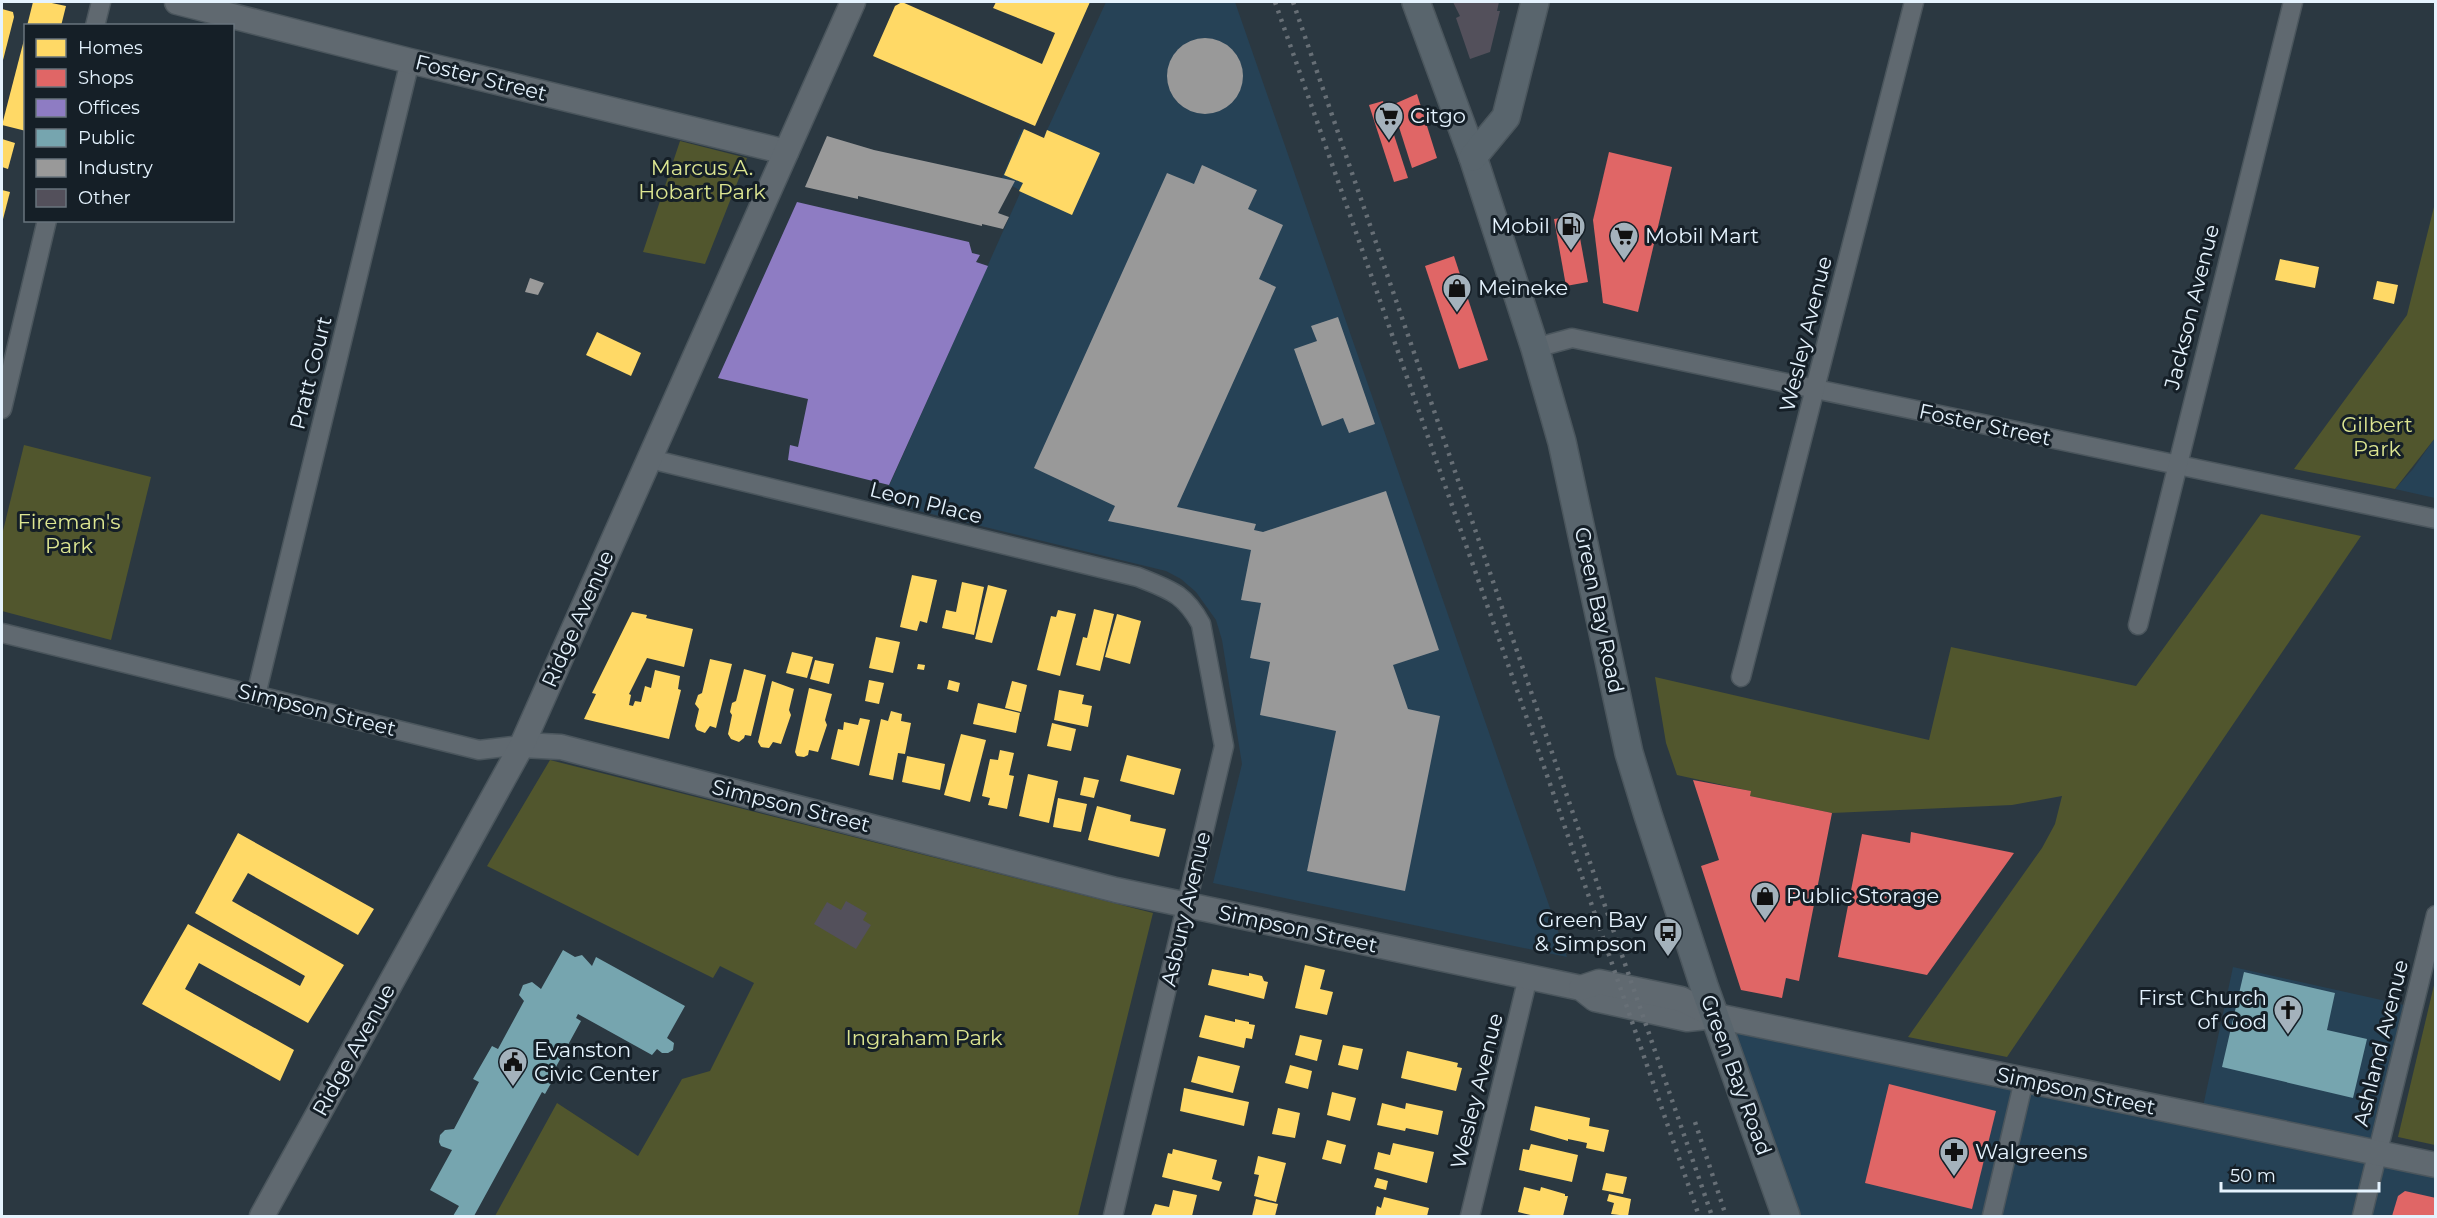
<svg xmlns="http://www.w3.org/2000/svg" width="2437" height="1218" font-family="Montserrat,sans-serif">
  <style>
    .built { fill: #264256 }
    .green { fill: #51562d }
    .homes { fill: #ffd966 }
    .shops { fill: #e06666 }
    .offices { fill: #8e7cc3 }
    .public { fill: #76a5af }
    .industry { fill: #999 }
    .building { fill: #53505b }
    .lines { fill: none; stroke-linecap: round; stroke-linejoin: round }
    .minor-casing { stroke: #4b565d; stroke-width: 21 }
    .tertiary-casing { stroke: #4b565d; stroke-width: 27 }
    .secondary-casing { stroke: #4b565d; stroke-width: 30 }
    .minor { stroke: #606970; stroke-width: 18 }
    .tertiary { stroke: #606970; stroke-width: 24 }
    .secondary { stroke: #59656d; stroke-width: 27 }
    .rail { stroke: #676f76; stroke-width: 4.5; stroke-dasharray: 3 6; stroke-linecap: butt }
    .labels { text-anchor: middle; stroke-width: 6; stroke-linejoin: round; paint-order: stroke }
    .street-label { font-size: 21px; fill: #e5f3fe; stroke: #151f27 }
    .poi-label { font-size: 21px; fill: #e5f3fe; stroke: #151f27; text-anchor: start }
    .park-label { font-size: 21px; fill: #dde691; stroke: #151f27 }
  </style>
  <rect width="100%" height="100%" fill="#2b3841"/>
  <g class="built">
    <path d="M 1106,2 L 1235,2 L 1567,957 L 1213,883 L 1242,764 L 1222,640 L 1216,620 L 1196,592 L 1181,579 L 1166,571 L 882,502 L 1021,191 L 1001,180 L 1022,129 L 1043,139 Z"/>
    <path d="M 2435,438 L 2435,498 L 2395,489 L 2413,469 Z"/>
    <path d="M 2233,967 L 2413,1007 L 2378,1153 L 2435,1165 L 2435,1216 L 1786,1216 L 1716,1016 L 2201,1116 Z"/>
  </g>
  <g class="green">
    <path d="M 680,141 L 747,158 L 705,264 L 643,252 Z"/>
    <path d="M 2435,203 L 2435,438 L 2395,489 L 2294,469 L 2407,315 Z"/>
    <path d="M 24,445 L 151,477 L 111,640 L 2,611 L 2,535 Z"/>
    <path d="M 2261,514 L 2361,536 L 2007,1057 L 1908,1037 L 2042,848 L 2055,824 L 2062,796 L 2012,805 L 1832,813 L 1750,796 L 1750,791 L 1677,775 L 1666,743 L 1655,677 L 1929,740 L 1951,647 L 2136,686 Z"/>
    <path d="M 550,760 L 1153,913 L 1078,1216 L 495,1216 L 557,1103 L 638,1156 L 682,1079 L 710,1071 L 754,983 L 720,966 L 713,978 L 487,866 Z"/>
    <path d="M 2435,981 L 2436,1145 L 2435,1145 L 2398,1137 Z"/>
  </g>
  <g class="homes">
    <path d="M 33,2 L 47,2 L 66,6 L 61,26 L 27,26 Z"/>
    <path d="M 902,2 L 1042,64 L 1055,33 L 993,8 L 996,2 L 1090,2 L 1035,126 L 873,56 L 895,6 Z"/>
    <path d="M 2,9 L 13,12 L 14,17 L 2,64 Z"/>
    <path d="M 25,36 L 26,36 L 26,131 L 2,125 Z"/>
    <path d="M 1024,129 L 1044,138 L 1047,130 L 1100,153 L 1072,215 L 1019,191 L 1023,183 L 1004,175 Z"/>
    <path d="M 2,139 L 15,143 L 8,169 L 2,167 Z"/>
    <path d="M 2,190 L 10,192 L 2,223 Z"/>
    <path d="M 2280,259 L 2319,267 L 2315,288 L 2275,280 Z"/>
    <path d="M 2377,281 L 2398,285 L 2394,304 L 2373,299 Z"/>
    <path d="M 597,332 L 641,353 L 631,376 L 586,355 Z"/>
    <path d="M 912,575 L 937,580 L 927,623 L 920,621 L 917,631 L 900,627 Z"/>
    <path d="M 962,582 L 984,587 L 974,635 L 942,628 L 946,610 L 956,612 Z"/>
    <path d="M 988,585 L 1007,590 L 992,643 L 975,639 Z"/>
    <path d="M 1094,609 L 1114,614 L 1100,671 L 1076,665 L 1083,637 L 1087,638 Z"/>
    <path d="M 1058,610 L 1076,614 L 1060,676 L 1037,670 L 1051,616 L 1056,617 Z"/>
    <path d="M 632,612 L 647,615 L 646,618 L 693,629 L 684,667 L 647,658 L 629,694 L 631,695 L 629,705 L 633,706 L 635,701 L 641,702 L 645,686 L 651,688 L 655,670 L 680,676 L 678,689 L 681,690 L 669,739 L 584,719 L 596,694 L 592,693 Z"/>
    <path d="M 1117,614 L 1141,621 L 1130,664 L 1105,657 Z"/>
    <path d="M 876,637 L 900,642 L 893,673 L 869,668 Z"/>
    <path d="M 792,652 L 813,657 L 807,678 L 786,673 Z"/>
    <path d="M 710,659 L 732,664 L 716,728 L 710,726 L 705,733 L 697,730 L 695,726 L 699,709 L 695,704 L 698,695 L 702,693 Z"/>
    <path d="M 815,660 L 834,664 L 829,684 L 810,679 Z"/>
    <path d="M 918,664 L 925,665 L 924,670 L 917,669 Z"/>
    <path d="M 744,669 L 766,675 L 751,736 L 745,735 L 744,738 L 739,742 L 731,739 L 728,734 L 732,715 L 730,712 L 732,703 L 736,701 Z"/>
    <path d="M 869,680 L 884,683 L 879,704 L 865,701 Z"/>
    <path d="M 949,680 L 960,683 L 958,692 L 947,689 Z"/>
    <path d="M 772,681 L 794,689 L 789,710 L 791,715 L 781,744 L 773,742 L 769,748 L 761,747 L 758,742 Z"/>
    <path d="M 1012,681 L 1027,685 L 1021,712 L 1005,708 Z"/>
    <path d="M 809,688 L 832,694 L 825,720 L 827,725 L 818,752 L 809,750 L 808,755 L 804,757 L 797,756 L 795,752 Z"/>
    <path d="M 1059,690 L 1084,695 L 1082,704 L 1092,706 L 1088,727 L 1054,720 Z"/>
    <path d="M 978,703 L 1020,713 L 1016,733 L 973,724 Z"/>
    <path d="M 891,711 L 902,714 L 901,721 L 911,723 L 905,754 L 898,753 L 893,780 L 869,775 L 881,719 L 888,721 Z"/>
    <path d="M 860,718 L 870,720 L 859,766 L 831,759 L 838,729 L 843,730 L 844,722 L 858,725 Z"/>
    <path d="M 1052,723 L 1076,729 L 1071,751 L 1047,746 Z"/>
    <path d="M 961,734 L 986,740 L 970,802 L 944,795 Z"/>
    <path d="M 1000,750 L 1014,753 L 1009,775 L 1014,776 L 1007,809 L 988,805 L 990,798 L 982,796 L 990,759 L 998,760 Z"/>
    <path d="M 1127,755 L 1181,769 L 1174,795 L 1120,781 Z"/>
    <path d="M 907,756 L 945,764 L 940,790 L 902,782 Z"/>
    <path d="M 1028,774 L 1058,781 L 1049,823 L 1019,816 Z"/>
    <path d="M 1084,777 L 1099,780 L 1094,798 L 1080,795 Z"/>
    <path d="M 1058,798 L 1087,804 L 1081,832 L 1053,827 Z"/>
    <path d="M 1097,806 L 1131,815 L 1130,821 L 1166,829 L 1159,857 L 1088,840 Z"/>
    <path d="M 238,833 L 374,909 L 358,935 L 248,873 L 232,901 L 344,965 L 308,1023 L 199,963 L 185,989 L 294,1050 L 280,1081 L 142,1004 L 188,924 L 300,986 L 305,976 L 195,913 Z"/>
    <path d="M 1305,965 L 1325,970 L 1320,989 L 1333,992 L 1327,1015 L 1295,1008 Z"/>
    <path d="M 1212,969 L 1249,976 L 1249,973 L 1262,976 L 1264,981 L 1268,982 L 1264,999 L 1208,985 Z"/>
    <path d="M 1205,1015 L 1235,1022 L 1235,1019 L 1249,1022 L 1249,1024 L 1255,1025 L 1252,1039 L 1246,1038 L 1244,1048 L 1199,1037 Z"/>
    <path d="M 1300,1035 L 1322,1040 L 1317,1061 L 1295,1055 Z"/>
    <path d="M 1343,1045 L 1363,1049 L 1358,1070 L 1338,1065 Z"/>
    <path d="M 1407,1051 L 1458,1063 L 1457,1067 L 1462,1068 L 1456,1091 L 1401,1078 Z"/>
    <path d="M 1198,1056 L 1240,1066 L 1233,1093 L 1191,1082 Z"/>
    <path d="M 1290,1065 L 1312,1071 L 1308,1089 L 1285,1083 Z"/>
    <path d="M 1184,1088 L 1249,1102 L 1244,1126 L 1180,1111 Z"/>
    <path d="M 1332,1092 L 1356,1098 L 1350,1121 L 1327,1115 Z"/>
    <path d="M 1382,1103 L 1405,1109 L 1406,1103 L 1443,1111 L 1438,1135 L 1406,1128 L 1405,1131 L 1377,1125 Z"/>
    <path d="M 1535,1106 L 1590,1118 L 1589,1126 L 1609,1130 L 1604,1152 L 1586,1148 L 1587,1143 L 1568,1139 L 1568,1141 L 1530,1130 Z"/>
    <path d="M 1278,1108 L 1300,1113 L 1295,1138 L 1272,1134 Z"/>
    <path d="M 1327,1140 L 1346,1145 L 1341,1164 L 1322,1159 Z"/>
    <path d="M 1393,1143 L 1434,1152 L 1427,1183 L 1374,1169 L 1378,1152 L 1390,1155 Z"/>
    <path d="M 1531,1144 L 1578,1155 L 1572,1182 L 1519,1170 L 1523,1149 L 1529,1150 Z"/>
    <path d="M 1173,1149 L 1217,1160 L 1212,1179 L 1222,1182 L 1219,1191 L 1162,1177 L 1168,1153 L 1172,1154 Z"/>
    <path d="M 1258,1156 L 1286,1163 L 1276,1202 L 1254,1196 L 1259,1175 L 1254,1174 Z"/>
    <path d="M 1606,1173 L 1627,1177 L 1623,1194 L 1602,1190 Z"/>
    <path d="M 1377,1178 L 1388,1181 L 1386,1190 L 1374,1187 Z"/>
    <path d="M 1524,1187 L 1540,1191 L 1541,1187 L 1565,1194 L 1565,1196 L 1568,1196 L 1563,1216 L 1535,1216 L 1518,1212 Z"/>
    <path d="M 1173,1190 L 1197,1195 L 1192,1216 L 1151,1216 L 1155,1204 L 1169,1207 Z"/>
    <path d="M 1609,1194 L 1631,1199 L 1628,1216 L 1611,1214 L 1614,1203 L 1607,1201 Z"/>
    <path d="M 1384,1197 L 1429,1208 L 1427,1216 L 1375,1216 L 1377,1206 L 1381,1208 Z"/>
    <path d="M 1256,1199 L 1278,1204 L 1275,1216 L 1252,1216 Z"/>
  </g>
  <g class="shops">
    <path d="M 1417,94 L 1437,158 L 1412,168 L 1392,105 Z"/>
    <path d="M 1383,101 L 1408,178 L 1394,182 L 1369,105 Z"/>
    <path d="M 1609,152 L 1672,167 L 1638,312 L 1603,303 L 1593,220 Z"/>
    <path d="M 1576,216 L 1588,282 L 1566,286 L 1554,219 Z"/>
    <path d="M 1454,256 L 1488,360 L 1459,369 L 1425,266 Z"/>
    <path d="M 1693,780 L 1751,791 L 1750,796 L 1832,813 L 1799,981 L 1786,978 L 1782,998 L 1741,990 L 1701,866 L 1719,860 Z"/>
    <path d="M 1911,832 L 2014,853 L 1927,975 L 1838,957 L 1862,834 L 1910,843 Z"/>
    <path d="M 1889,1084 L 1996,1111 L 1972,1209 L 1865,1183 Z"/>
    <path d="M 2405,1191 L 2436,1198 L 2436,1216 L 2392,1216 L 2398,1196 Z"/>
  </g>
  <path class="offices" d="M 797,202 L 969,242 L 972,253 L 980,255 L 976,262 L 988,266 L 889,485 L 788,460 L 790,445 L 798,447 L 808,399 L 718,378 Z"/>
  <g class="public">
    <path d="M 563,950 L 575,957 L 582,955 L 592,966 L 596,957 L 685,1006 L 667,1038 L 674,1043 L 673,1050 L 668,1053 L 662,1053 L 657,1049 L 652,1055 L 578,1014 L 576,1018 L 581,1021 L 551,1076 L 554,1078 L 545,1094 L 542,1092 L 474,1216 L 453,1216 L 459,1206 L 430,1190 L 452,1150 L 441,1146 L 439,1142 L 440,1135 L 445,1130 L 454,1129 L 479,1082 L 473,1079 L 492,1046 L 498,1049 L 524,1001 L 519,995 L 523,985 L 532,982 L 541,989 Z"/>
    <path d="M 2244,972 L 2335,993 L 2327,1030 L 2367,1039 L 2353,1098 L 2222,1067 Z"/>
  </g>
  <g class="industry">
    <circle cx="1205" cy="76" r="38"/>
    <path d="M 827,136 L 874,150 L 1015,181 L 998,213 L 1009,217 L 1003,229 L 982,224 L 982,226 L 858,196 L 858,199 L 805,187 Z"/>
    <path d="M 1202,165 L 1257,190 L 1248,209 L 1283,225 L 1259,279 L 1276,287 L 1177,507 L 1256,524 L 1254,530 L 1263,532 L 1386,491 L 1439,650 L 1393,665 L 1408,709 L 1440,716 L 1405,891 L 1307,871 L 1336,731 L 1260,715 L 1270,662 L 1250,658 L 1261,603 L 1241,600 L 1251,550 L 1108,521 L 1115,506 L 1034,468 L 1167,173 L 1194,184 Z"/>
    <path d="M 530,278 L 544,283 L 538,295 L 525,292 Z"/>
    <path d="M 1338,317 L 1375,424 L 1349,433 L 1343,418 L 1322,426 L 1294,349 L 1317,341 L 1311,326 Z"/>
  </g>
  <g class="building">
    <path d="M 1453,2 L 1499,2 L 1497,11 L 1500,11 L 1490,52 L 1470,59 L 1456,18 L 1460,16 Z"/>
    <path d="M 846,901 L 867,913 L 863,920 L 871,925 L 856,949 L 814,924 L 827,902 L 841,910 Z"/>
  </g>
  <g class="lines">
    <g class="minor-casing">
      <g id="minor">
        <path d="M 95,26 L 101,2"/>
        <path d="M 1535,348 L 1572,338 L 2436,519"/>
        <path d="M 2,409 L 47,220"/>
        <path d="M 650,459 L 1138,577 C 1170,590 1184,593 1201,624 L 1224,746 L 1113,1216"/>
        <path d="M 2138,625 L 2293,2"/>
        <path d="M 2,633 L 479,750 L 522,745"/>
        <path d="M 1741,677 L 1914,2"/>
        <path d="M 256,695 L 410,61"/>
        <path d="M 1470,1216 L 1528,977"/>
        <path d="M 1992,1216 L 2024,1080"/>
        <path d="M 2362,1216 L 2436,915"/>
      </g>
    </g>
    <g class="tertiary-casing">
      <g id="tertiary">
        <path d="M 177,2 L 410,61 L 786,152"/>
        <path d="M 522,745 L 561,747 L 1116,890 L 1581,988 L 1595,999 L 1687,1019 L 1716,1016"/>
        <path d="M 1581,988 L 1599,982 L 1681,999 L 1716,1016 L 2436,1165"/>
        <path d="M 262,1216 L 522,745 L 853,2"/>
      </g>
    </g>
    <g class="secondary-casing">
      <g id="secondary">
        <path d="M 1416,2 L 1473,157 L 1535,348 L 1562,442 L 1629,753 L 1648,815 L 1704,986 L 1786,1216"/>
        <path d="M 1473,157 L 1506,117 L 1535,2"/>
      </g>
    </g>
    <use href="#minor" class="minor"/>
    <use href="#tertiary" class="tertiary"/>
    <use href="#secondary" class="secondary"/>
    <g class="rail">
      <path d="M 1275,2 L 1549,781 L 1699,1216"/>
      <path d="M 1293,2 L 1712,1216"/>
      <path d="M 1695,1122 L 1726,1216"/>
    </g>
  </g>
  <defs>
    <g id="supermarket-pin" transform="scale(1.5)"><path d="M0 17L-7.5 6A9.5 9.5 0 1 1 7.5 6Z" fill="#a4b2bc" stroke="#151f27"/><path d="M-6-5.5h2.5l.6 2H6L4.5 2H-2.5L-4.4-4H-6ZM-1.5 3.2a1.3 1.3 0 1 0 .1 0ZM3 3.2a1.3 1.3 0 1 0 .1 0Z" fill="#111"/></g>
    <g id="fuel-pin" transform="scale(1.5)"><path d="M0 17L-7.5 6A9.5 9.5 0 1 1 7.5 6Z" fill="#a4b2bc" stroke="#151f27"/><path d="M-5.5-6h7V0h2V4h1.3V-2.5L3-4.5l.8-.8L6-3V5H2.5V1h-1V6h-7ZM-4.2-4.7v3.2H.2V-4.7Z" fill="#111"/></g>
    <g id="shop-pin" transform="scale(1.5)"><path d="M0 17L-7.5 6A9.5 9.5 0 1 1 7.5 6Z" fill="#a4b2bc" stroke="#151f27"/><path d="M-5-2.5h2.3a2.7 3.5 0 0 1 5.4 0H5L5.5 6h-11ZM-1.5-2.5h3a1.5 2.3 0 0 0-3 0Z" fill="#111"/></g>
    <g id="bus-pin" transform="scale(1.5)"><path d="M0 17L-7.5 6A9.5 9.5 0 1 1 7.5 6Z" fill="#a4b2bc" stroke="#151f27"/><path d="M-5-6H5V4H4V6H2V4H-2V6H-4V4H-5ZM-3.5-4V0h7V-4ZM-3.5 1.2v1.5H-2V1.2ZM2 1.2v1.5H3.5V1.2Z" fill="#111"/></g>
    <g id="church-pin" transform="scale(1.5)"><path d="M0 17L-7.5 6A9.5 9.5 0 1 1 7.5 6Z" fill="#a4b2bc" stroke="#151f27"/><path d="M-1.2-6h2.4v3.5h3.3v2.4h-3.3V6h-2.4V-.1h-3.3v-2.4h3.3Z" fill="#111"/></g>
    <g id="civic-pin" transform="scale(1.5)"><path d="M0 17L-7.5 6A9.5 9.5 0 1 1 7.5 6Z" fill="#a4b2bc" stroke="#151f27"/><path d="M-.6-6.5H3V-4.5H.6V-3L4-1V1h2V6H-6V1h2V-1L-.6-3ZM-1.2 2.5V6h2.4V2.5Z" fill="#111"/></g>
    <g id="pharmacy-pin" transform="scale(1.5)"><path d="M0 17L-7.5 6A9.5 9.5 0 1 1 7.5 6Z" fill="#a4b2bc" stroke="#151f27"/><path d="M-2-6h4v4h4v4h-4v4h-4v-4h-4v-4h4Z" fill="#111"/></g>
  </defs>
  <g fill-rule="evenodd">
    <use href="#supermarket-pin" x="1389" y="116"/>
    <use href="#fuel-pin" x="1571" y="226"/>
    <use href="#supermarket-pin" x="1624" y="236"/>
    <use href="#shop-pin" x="1457" y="288"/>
    <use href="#shop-pin" x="1765" y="896"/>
    <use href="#bus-pin" x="1668" y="932"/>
    <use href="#church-pin" x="2288" y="1010"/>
    <use href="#civic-pin" x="513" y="1062"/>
    <use href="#pharmacy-pin" x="1954" y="1152"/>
  </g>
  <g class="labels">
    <g class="street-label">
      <text transform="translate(481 78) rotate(14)" y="7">Foster Street</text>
      <text transform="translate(2192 307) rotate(-76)" y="7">Jackson Avenue</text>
      <text transform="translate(1806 334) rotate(-76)" y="7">Wesley Avenue</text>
      <text transform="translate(311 373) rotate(-76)" y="7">Pratt Court</text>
      <text transform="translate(1985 425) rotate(12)" y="7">Foster Street</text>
      <text transform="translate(926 503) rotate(14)" y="7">Leon Place</text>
      <text transform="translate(1599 610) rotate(78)" y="7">Green Bay Road</text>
      <text transform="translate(578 619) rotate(-66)" y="7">Ridge Avenue</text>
      <text transform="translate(317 710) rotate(14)" y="7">Simpson Street</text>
      <text transform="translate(791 806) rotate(14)" y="7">Simpson Street</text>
      <text transform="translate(1186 909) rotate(-77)" y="7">Asbury Avenue</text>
      <text transform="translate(1298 929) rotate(12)" y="7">Simpson Street</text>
      <text transform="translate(2381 1043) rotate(-76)" y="7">Ashland Avenue</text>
      <text transform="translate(354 1050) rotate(-61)" y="7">Ridge Avenue</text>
      <text transform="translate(1736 1075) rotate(70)" y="7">Green Bay Road</text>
      <text transform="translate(1477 1091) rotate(-76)" y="7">Wesley Avenue</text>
      <text transform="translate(2076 1091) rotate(12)" y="7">Simpson Street</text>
    </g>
    <g class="poi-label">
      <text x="1410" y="123">Citgo</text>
      <text x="1550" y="233" text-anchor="end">Mobil</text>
      <text x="1645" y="243">Mobil Mart</text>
      <text x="1478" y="295">Meineke</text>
      <text x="1786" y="903">Public Storage</text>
      <text x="1647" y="927" text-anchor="end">Green Bay<tspan x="1647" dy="24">&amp; Simpson</tspan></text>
      <text x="2267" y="1005" text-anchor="end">First Church<tspan x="2267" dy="24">of God</tspan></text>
      <text x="534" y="1057">Evanston<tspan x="534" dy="24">Civic Center</tspan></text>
      <text x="1975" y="1159">Walgreens</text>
    </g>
    <g class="park-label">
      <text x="702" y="175">Marcus A.<tspan x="702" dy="24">Hobart Park</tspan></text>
      <text x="2377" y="432">Gilbert<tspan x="2377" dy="24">Park</tspan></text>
      <text x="69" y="529">Fireman's<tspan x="69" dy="24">Park</tspan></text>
      <text x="924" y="1045">Ingraham Park</text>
    </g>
  </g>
  <rect width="2437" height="1218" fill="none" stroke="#e5f3fe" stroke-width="6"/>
  <rect x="24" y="24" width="210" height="198" fill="#151f27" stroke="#68747d" stroke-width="1.5"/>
  <rect x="36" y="39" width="30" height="18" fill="#ffd966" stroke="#68747d" stroke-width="1.5"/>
  <text x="78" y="54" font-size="18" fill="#e5f3fe">Homes</text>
  <rect x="36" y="69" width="30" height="18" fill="#e06666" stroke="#68747d" stroke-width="1.5"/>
  <text x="78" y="84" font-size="18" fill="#e5f3fe">Shops</text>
  <rect x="36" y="99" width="30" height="18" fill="#8e7cc3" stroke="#68747d" stroke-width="1.5"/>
  <text x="78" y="114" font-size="18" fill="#e5f3fe">Offices</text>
  <rect x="36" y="129" width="30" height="18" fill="#76a5af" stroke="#68747d" stroke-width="1.5"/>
  <text x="78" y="144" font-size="18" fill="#e5f3fe">Public</text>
  <rect x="36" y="159" width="30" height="18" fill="#999999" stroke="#68747d" stroke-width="1.5"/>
  <text x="78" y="174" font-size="18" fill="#e5f3fe">Industry</text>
  <rect x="36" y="189" width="30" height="18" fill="#53505b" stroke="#68747d" stroke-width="1.5"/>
  <text x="78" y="204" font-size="18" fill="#e5f3fe">Other</text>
  <path d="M2221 1182v9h158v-9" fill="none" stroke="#e5f3fe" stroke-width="3"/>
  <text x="2230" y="1182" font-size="18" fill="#e5f3fe" stroke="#151f27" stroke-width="4.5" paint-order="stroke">50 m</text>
</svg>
